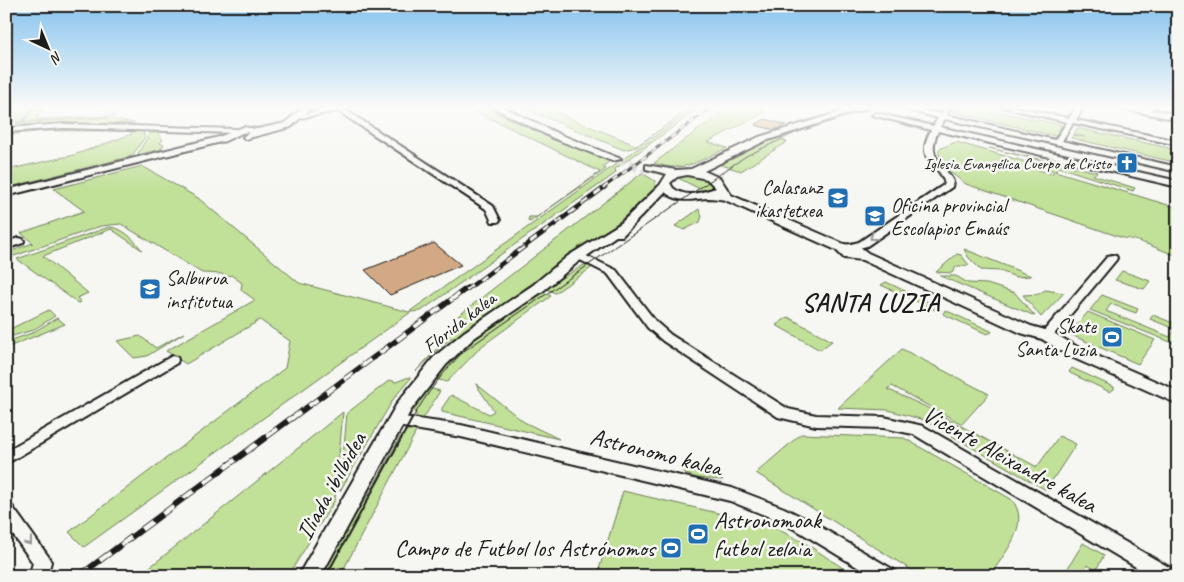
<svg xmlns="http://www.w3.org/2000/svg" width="1184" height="582" font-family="Caveat,sans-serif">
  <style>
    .green { fill: #c1e098; stroke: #6e7e5a }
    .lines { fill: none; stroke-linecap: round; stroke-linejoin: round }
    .stream { stroke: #648d9f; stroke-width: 2 }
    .building { fill: #d2a984; stroke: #1c1c1c }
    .major-tunnel { stroke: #d5d5d2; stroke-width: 9; stroke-dasharray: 9 5; stroke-linecap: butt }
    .minor-casing { stroke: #1c1c1c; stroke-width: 4 }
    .major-casing { stroke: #1c1c1c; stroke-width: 4 }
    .minor { fill: #f6f6f2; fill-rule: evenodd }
    .major { fill: #f6f6f2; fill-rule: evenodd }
    .tram-far1 { stroke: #1c1c1c; stroke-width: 1 }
    .tram { stroke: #1c1c1c; stroke-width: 2 }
    .rail-far3-casing { stroke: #1c1c1c; stroke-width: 3 }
    .rail-far2-casing { stroke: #1c1c1c; stroke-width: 4.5 }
    .rail-far1-casing { stroke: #1c1c1c; stroke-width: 5.5 }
    .rail-casing { stroke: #1c1c1c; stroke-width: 6 }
    .rail-far3 { stroke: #f6f6f2; stroke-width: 2; stroke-dasharray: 6; stroke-linecap: butt }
    .rail-far2 { stroke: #f6f6f2; stroke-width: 2.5; stroke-dasharray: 8; stroke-linecap: butt }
    .rail-far1 { stroke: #f6f6f2; stroke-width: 4; stroke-dasharray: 11; stroke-linecap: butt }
    .rail { stroke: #f6f6f2; stroke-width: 4.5; stroke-dasharray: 13; stroke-linecap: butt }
    .oneway { stroke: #949492 }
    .labels { text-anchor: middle; stroke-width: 5; stroke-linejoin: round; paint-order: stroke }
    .far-poi-label { font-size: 16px; fill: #1c1c1c; stroke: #f6f6f2; text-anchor: end }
    .poi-label { font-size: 20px; fill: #1c1c1c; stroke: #f6f6f2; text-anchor: end }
    .street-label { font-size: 20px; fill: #1c1c1c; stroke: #f6f6f2 }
    .near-street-label { font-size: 24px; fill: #1c1c1c; stroke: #f6f6f2 }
    .near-poi-label { font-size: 24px; fill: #1c1c1c; stroke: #f6f6f2; text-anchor: start }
    .district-label { font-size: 25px; font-weight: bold; letter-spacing: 1px; fill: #1c1c1c; stroke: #f6f6f2 }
  </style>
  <rect width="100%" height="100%" fill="#f6f6f2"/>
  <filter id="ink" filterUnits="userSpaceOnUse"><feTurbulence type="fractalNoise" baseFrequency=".02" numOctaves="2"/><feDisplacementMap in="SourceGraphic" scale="10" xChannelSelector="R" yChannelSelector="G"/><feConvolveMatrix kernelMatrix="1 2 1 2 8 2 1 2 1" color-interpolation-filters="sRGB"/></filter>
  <g filter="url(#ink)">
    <g class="green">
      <path d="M 6,107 L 45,107 L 36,119 L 108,116 L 103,107 L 113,107 L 117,115 L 112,117 L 14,122 L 6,118 Z"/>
      <path d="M 467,107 L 485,107 L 550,138 L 610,161 L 602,167 L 606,169 L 530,222 L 528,221 L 529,217 L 537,217 L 600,172 Z"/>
      <path d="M 521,107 L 551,107 L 549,109 C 578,123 607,132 637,146 L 689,109 L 686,107 L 693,107 L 636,147 L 624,150 Z"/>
      <path d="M 696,107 L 701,107 L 615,169 L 616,173 L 421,311 L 411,312 L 84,547 L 69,532 L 285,368 L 290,341 L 260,320 L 186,364 L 166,351 L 255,300 L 241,290 L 242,283 L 231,275 L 227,277 L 222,274 L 202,273 L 121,224 L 101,226 L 14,256 L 9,252 L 33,243 L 21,233 L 84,211 L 54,189 L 142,166 L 198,198 L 299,283 L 409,312 Z"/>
      <path d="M 729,107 L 760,107 L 765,112 L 708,142 L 727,148 C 699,160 685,174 654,163 Z"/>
      <path d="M 956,107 L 976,107 L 1062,125 L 1055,136 L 953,112 L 955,109 L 962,110 Z"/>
      <path d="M 102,118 L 135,123 L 23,126 L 16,123 Z"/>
      <path d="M 40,128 L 142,130 L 145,137 L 132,156 L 6,188 L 6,170 L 74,155 L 132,134 L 130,131 L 46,131 L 6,135 L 6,132 Z"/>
      <path d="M 1077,128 L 1178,150 L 1178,163 L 1071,138 L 1073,135 L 1085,137 L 1074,134 Z"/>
      <path d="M 150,133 L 158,133 L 163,140 L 160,143 L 164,145 L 161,149 L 137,155 Z"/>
      <path d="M 779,138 L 787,142 L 741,171 L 718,164 L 762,143 Z"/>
      <path d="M 956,142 L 1040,166 L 1038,170 L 1052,174 L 1054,171 L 1044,168 L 1045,166 L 1040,165 L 1042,161 L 989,148 L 1097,172 L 1093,175 L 1135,188 L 1133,191 L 1059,167 L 1055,171 L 1178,208 L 1178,256 C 1162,251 1139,239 1123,238 L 966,184 C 954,175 938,166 939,149 Z"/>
      <path d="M 642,173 L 655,181 L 655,190 L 609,230 L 453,339 L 451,338 L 416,371 L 448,337 L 442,335 L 463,318 L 458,316 Z"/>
      <path d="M 688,175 L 708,179 L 714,188 L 708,193 L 676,177 Z"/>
      <path d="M 699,209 L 702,216 L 700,222 L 684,230 L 675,226 Z"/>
      <path d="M 109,227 C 124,228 133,239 142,250 L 111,229 L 43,256 L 88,293 L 77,298 L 81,302 L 78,303 L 17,259 Z"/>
      <path d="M 964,249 L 1031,276 L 1016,277 L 1000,271 L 981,270 L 968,257 Z"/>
      <path d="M 957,254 L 961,255 L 969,265 L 956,267 L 952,273 L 936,272 Z"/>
      <path d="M 584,265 L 594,266 L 555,293 L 544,288 Z"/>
      <path d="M 1122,271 L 1150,281 L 1144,289 L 1115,280 Z"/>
      <path d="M 940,276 L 956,276 L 968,283 L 987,284 L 1015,293 L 1035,316 Z"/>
      <path d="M 886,282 L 939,307 L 940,308 L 935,310 L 881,285 Z"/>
      <path d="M 1045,290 L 1064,293 L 1041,317 L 1023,295 L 1039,294 Z"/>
      <path d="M 540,291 L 551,296 L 482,346 L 447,382 L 431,378 L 470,340 Z"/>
      <path d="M 1102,295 L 1138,309 L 1136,313 L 1111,304 L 1106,311 L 1170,337 L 1175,329 L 1150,319 L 1153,315 L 1178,325 L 1178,345 L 1090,310 Z"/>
      <path d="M 49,310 L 55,316 L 33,330 L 6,338 L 6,331 Z"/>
      <path d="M 945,310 L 991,331 L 992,332 L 987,334 L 943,314 Z"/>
      <path d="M 1088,312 L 1155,340 L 1138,364 L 1069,334 Z"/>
      <path d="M 788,317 L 832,341 L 820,350 L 776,325 Z"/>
      <path d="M 57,318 L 65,324 L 6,348 L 6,342 L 32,333 Z"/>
      <path d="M 184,333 L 147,356 L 134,358 L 117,341 L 140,336 L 156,348 Z"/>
      <path d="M 902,349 L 989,394 L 962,424 L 892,386 L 887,389 L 924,406 L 1037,467 L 1059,436 L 1076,444 L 1046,490 L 924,420 L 888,410 L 838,408 Z"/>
      <path d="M 1072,368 L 1114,387 L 1114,389 L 1110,392 L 1070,373 L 1069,372 Z"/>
      <path d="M 409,377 L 411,378 L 394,398 L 340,491 L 347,413 L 390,380 L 396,382 Z"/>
      <path d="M 475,383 L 524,422 L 559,439 L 442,412 L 442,408 L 451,395 L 489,414 L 494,411 Z"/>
      <path d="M 424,387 L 440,391 L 423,419 L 417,417 L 414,411 Z"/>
      <path d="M 343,412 L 335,500 L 288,576 L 155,576 L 145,571 Z"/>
      <path d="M 418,428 L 340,576 L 317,576 L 373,487 L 400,437 L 409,429 Z"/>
      <path d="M 801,434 L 904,438 L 1011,499 C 1033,523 1003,555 990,576 L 921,576 L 756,473 Z"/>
      <path d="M 687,461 L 700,465 L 723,480 C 709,479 688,480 680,468 Z"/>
      <path d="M 623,491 L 769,525 L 805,543 L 855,576 L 597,576 Z"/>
      <path d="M 1083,543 L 1104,555 L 1096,570 L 1087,565 L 1081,576 L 1063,576 Z"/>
    </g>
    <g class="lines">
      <path class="stream" d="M 24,120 L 36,107"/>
    </g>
    <g class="building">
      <path d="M 765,119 L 786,125 L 774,130 L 755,125 Z"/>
      <path d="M 434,243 L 461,265 L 390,295 L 365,270 Z"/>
    </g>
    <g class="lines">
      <path class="major-tunnel" d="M 616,159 L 646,170"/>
      <g class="minor-casing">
        <g id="minor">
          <path d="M 333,107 L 341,107 L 493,206 L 500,220 L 498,222 L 492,222 L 486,209 L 338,111 L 299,118 L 295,116 Z"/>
          <path d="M 844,107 L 855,107 L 861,110 L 857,112 Z"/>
          <path d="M 897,107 L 910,107 L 941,114 L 944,107 L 951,107 L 947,115 L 1055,140 L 1067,122 L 1001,107 L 1015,107 L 1069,118 L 1076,107 L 1083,107 L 1076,120 L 1178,141 L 1178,145 L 1073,123 L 1062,141 L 1178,167 L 1178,172 L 945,119 L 940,127 L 1178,181 L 1178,187 L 938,131 C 926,158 942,161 953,181 L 952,187 L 867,246 L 851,250 L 847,249 L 846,247 L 847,245 L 859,242 L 945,184 C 940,161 913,164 931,130 L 872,115 L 876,113 L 933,126 L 938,118 Z"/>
          <path d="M 1147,107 L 1157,107 L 1143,113 L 1139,111 Z"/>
          <path d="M 64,124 L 236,129 L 240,131 L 236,133 L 64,128 L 6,132 L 6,128 Z"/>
          <path d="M 19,238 L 23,239 L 24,241 L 23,243 L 6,249 L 6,242 Z"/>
          <path d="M 578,252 L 616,270 L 656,322 L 671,335 L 788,409 L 816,415 L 884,417 L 923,426 L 1174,570 L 1177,576 L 1151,576 L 913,434 L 884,428 L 816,426 L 778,417 L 663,341 L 648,328 L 608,274 L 574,257 L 573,255 Z"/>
          <path d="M 1112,255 L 1116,256 L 1117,258 L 1116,260 L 1051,338 L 1043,338 L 1041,335 L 1043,332 L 1108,256 Z"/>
          <path d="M 172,356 L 177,357 L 178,360 L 177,363 L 6,464 L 6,451 Z"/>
          <path d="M 396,416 L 461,425 L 732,488 L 784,508 L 812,522 L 894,570 L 897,576 L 872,576 L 800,532 L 772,518 L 730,501 L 461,437 L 391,425 L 389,421 L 391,417 Z"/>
          <path d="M 6,504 L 12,506 L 48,556 L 51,562 L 47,576 L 29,576 L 33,563 L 6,525 Z"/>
        </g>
      </g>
      <g class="major-casing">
        <g id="major">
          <path d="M 303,107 L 312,107 L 291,127 L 245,139 L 243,137 L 249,132 L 242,133 L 225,141 L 6,196 L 6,190 L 219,137 L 243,127 L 257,129 L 285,123 Z"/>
          <path d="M 492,107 L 503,107 L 559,134 L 621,159 L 612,161 L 553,138 Z"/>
          <path d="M 856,107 L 869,107 L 765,141 L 704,171 L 720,178 L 731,195 L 844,244 L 859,246 L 868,253 L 1031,326 L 1052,332 L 1079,348 L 1178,391 L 1178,404 L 1069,356 L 1042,339 L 1021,333 L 862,260 L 844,258 L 836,250 L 725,200 C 720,199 713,198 708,198 C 692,199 679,204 665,192 L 622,236 L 616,236 L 578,262 L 543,291 L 474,338 L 446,365 L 411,410 L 321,576 L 298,576 L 398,402 L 434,357 L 464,332 L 533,285 L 568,256 L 621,223 L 660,185 L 667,174 L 646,169 L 646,165 L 676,170 L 691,169 L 759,137 ZM 687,175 L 707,179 L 716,188 C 701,192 687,199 673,188 L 670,183 L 677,177 Z"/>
          <path d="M 1114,107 L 1134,107 L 1178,114 L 1178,120 Z"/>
        </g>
      </g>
      <use href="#minor" class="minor"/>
      <use href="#major" class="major"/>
      <path class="tram-far1" d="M 412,419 C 427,393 443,372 464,351 L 746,156 L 795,133 L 877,107"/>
      <path class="tram" d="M 326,576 L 413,417"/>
      <g class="rail-far3-casing">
        <path id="rail-far3" d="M 603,188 L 712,107"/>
      </g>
      <g class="rail-far2-casing">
        <path id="rail-far2" d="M 466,290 L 605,187"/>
      </g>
      <g class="rail-far1-casing">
        <path id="rail-far1" d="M 291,419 L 467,288"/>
      </g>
      <g class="rail-casing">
        <path id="rail" d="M 79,576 L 293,417"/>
      </g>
      <use href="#rail-far3" class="rail-far3"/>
      <use href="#rail-far2" class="rail-far2"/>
      <use href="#rail-far1" class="rail-far1"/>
      <use href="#rail" class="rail"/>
    </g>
    <defs><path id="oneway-chevron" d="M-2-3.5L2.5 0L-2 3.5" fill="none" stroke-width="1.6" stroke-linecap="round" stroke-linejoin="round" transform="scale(1.25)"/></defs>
    <g class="oneway">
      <use href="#oneway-chevron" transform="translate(873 237) rotate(146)"/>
      <use href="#oneway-chevron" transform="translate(29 542) rotate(53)"/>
    </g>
  </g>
  <linearGradient id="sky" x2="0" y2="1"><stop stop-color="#86c3ee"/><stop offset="0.57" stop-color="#fbfbf9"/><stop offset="1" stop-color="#fbfbf9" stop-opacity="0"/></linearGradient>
  <rect width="1184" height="189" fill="url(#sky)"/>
  <defs>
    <g id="church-square" transform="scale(1.125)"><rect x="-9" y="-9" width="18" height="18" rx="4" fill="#1f6fb2" stroke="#f6f6f2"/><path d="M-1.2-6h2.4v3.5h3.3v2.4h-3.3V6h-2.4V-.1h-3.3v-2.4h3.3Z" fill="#fff"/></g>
    <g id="school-square" transform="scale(1.125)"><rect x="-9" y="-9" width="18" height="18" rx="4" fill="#1f6fb2" stroke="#f6f6f2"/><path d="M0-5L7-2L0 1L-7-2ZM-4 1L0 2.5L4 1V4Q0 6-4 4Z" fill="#fff"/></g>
    <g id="university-square" transform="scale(1.125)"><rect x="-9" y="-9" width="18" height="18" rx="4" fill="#1f6fb2" stroke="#f6f6f2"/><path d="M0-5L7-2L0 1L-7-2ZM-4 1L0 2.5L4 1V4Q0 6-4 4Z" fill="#fff"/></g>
    <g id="stadium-square" transform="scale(1.125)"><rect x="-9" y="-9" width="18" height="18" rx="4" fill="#1f6fb2" stroke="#f6f6f2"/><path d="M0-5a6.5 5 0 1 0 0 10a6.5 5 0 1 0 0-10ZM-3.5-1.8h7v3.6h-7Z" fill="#fff"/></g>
  </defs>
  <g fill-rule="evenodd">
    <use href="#church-square" x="1127" y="163"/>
    <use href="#school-square" x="838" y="198"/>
    <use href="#university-square" x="875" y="216"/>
    <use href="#school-square" x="150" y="289"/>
    <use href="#stadium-square" x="1112" y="337"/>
    <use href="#stadium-square" x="698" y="534"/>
    <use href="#stadium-square" x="671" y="548"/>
  </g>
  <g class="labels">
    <g class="far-poi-label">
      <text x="1111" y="169">Iglesia Evangélica Cuerpo de Cristo</text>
    </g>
    <g class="poi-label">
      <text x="822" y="194">Calasanz<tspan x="822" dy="23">ikastetxea</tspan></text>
      <text x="891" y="212" text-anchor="start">Oficina provincial<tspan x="891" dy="23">Escolapios Emaús</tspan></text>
      <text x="166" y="285" text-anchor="start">Salburua<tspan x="166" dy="23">institutua</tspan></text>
      <text x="1096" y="333">Skate<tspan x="1096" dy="23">Santa Luzia</tspan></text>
    </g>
    <g class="street-label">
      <text transform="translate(459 322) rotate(-38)" y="7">Florida kalea</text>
    </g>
    <g class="near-street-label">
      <text transform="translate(656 452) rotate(14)" y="8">Astronomo kalea</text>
      <text transform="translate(1010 459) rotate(29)" y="8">Vicente Aleixandre kalea</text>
      <text transform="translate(331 486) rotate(-61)" y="8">Iliada ibilbidea</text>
    </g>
    <g class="near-poi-label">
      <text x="714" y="528">Astronomoak<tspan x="714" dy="28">futbol zelaia</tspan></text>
      <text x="655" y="556" text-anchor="end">Campo de Futbol los Astrónomos</text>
    </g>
    <g class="district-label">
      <text x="871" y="311">SANTA LUZIA</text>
    </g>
  </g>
  <rect width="1184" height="582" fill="none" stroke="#f6f6f2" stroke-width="25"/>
  <rect x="12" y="12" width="1159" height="557" fill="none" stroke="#1c1c1c" stroke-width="2" filter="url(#ink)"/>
  <g transform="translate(48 48) rotate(136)" stroke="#f6f6f2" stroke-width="4" paint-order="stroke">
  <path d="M0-4L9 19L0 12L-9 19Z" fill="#1c1c1c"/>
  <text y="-8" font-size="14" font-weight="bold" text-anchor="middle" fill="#1c1c1c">N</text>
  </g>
</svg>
